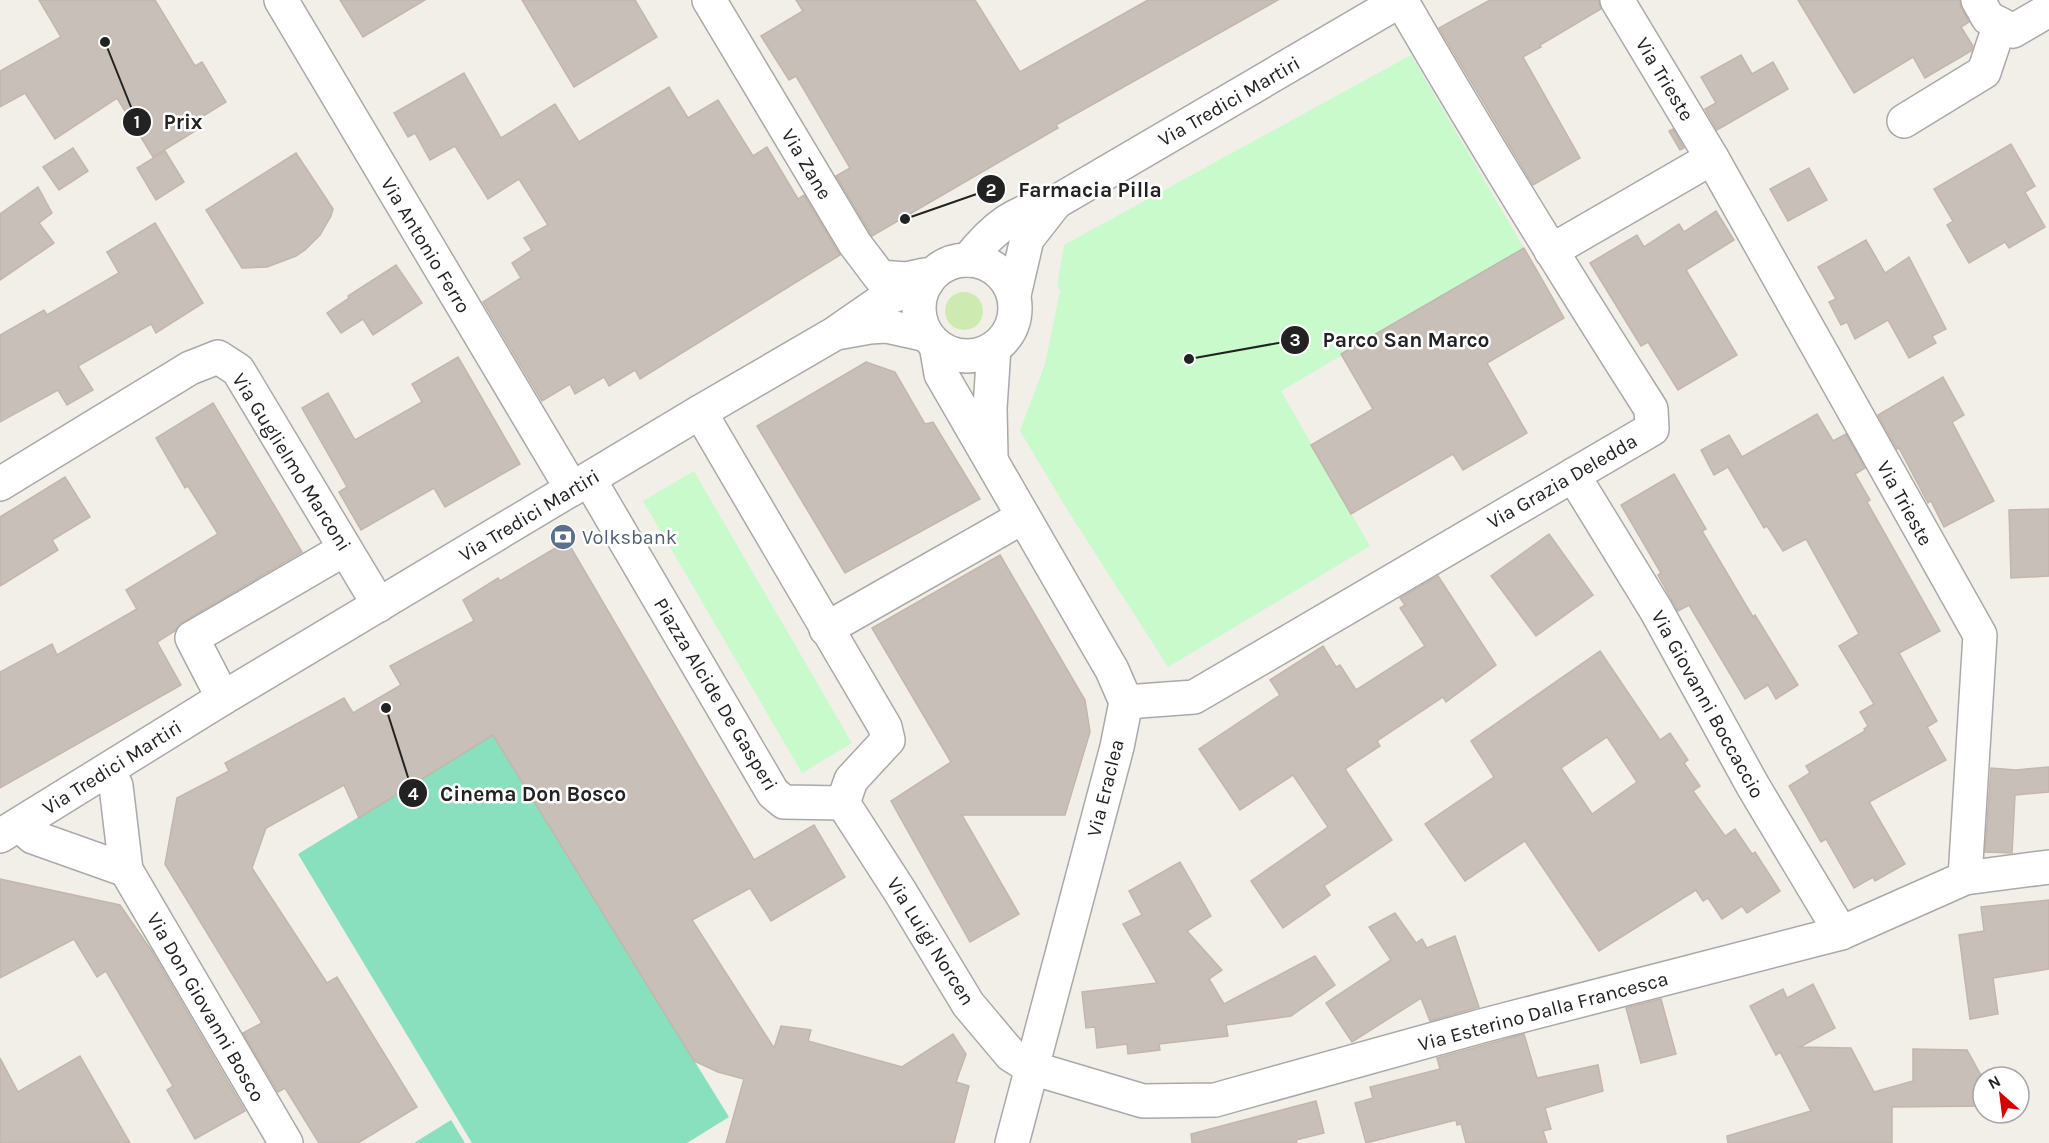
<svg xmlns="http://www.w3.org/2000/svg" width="2049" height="1143" font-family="Karla,sans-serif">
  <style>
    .grass { fill: #cdebb0 }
    .park { fill: #c8facc }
    .pitch { fill: #88e0be }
    .building { fill: #c7bfb8; stroke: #c4b6ab; stroke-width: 1.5; fill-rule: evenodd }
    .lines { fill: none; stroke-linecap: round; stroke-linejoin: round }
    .minor-casing { stroke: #a9a9a9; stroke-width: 36 }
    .minor { stroke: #fff; stroke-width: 33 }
    .labels { text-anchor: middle; stroke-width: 5; stroke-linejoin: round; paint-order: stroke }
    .street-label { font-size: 20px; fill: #222; stroke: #fff }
    .service-label { font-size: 20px; fill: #4e5e75; stroke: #fff; text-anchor: start }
    .leader { fill: none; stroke: #222; stroke-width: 2 }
    .callout-dot { fill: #222; stroke: #fff; stroke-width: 2 }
    .mark-label { font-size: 18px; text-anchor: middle; font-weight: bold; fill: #fff }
    .callout-label { font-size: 21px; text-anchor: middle; font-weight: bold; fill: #222; stroke: #fff; stroke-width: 5; stroke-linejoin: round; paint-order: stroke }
  </style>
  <rect width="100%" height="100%" fill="#f2efe9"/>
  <circle class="grass" cx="964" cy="311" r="19"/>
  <g class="park">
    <path d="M 1411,55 L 1524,248 L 1281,391 L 1370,546 L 1168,667 L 1070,514 L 1020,431 L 1045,364 L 1060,291 L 1057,286 L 1064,245 Z"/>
    <path d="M 694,471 L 852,743 L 802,773 L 643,501 Z"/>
  </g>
  <g class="pitch">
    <path d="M 493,735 L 729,1117 L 687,1143 L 472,1143 L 298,854 Z"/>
    <path d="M 451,1120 L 465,1143 L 414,1143 Z"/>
  </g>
  <g class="building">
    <path d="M 39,0 L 155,0 L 195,66 L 202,62 L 226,102 L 195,121 L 200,128 L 153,157 L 117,98 L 55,139 L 25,93 L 0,107 L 0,71 L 61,37 Z"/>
    <path d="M 340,0 L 425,0 L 363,37 Z"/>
    <path d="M 522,0 L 635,0 L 657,37 L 574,87 Z"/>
    <path d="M 796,0 L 975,0 L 1020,72 L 1148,0 L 1278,0 L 1056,125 L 1058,128 L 872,236 L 836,176 L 850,168 L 796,76 L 789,80 L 761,36 L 803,11 Z"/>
    <path d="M 1490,0 L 1598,0 L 1601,9 L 1540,45 L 1541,47 L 1523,57 L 1580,158 L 1533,185 L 1439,28 Z"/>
    <path d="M 1798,0 L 1959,0 L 1962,9 L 1969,22 L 1961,27 L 1973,46 L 1971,51 L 1925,78 L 1913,57 L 1854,93 Z"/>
    <path d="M 1741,55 L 1752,74 L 1773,62 L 1788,89 L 1717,130 L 1705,109 L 1716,103 L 1701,77 Z"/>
    <path d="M 464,73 L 501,138 L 555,104 L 579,142 L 669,87 L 688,118 L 718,100 L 753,156 L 767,147 L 798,199 L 804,195 L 840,255 L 640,379 L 635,370 L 609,386 L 604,377 L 575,394 L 570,384 L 542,401 L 483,302 L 521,278 L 512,263 L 532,250 L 524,238 L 548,225 L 519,179 L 488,199 L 455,146 L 430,160 L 415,133 L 408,137 L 394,113 Z"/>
    <path d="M 1673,129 L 1684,148 L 1680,150 L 1669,131 Z"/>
    <path d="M 2011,144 L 2035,186 L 2025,192 L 2045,227 L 2009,248 L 2005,242 L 1969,263 L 1947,225 L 1953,221 L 1934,189 Z"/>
    <path d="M 73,148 L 88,171 L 59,190 L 43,167 Z"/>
    <path d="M 165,151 L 184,182 L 156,200 L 137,168 Z"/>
    <path d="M 296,153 L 333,209 L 331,216 L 320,235 L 305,250 L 296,256 L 267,267 L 242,268 L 206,210 Z"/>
    <path d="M 1809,168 L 1827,200 L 1788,221 L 1770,189 Z"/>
    <path d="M 38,187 L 52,213 L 39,223 L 54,243 L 0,280 L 0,214 Z"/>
    <path d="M 1716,211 L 1734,240 L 1686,270 L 1737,355 L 1678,390 L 1648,342 L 1641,346 L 1590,263 L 1637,235 L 1644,247 L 1679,224 L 1684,232 Z"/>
    <path d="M 155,223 L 203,303 L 156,333 L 151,324 L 78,366 L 93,390 L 67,405 L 58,390 L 0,422 L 0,335 L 44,310 L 47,315 L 119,273 L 107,252 Z"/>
    <path d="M 1866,240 L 1885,273 L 1909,257 L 1946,329 L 1932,336 L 1936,343 L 1909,358 L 1888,320 L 1855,339 L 1847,322 L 1841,325 L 1829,302 L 1836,299 L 1818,267 Z"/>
    <path d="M 1524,248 L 1564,318 L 1487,363 L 1527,433 L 1463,470 L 1453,454 L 1351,514 L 1311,445 L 1373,409 L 1341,354 Z"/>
    <path d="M 396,265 L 422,303 L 373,335 L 363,319 L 341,333 L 327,313 L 349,298 L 348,296 Z"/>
    <path d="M 458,357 L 520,464 L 445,507 L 434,488 L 361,530 L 339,492 L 347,487 L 302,408 L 328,393 L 355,440 L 422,402 L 412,384 Z"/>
    <path d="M 866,362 L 895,372 L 925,424 L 933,422 L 980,499 L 845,573 L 757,426 Z"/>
    <path d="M 1943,377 L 1964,415 L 1952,422 L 1994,501 L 1944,527 L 1931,501 L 1928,503 L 1899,448 L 1897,449 L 1878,415 Z"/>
    <path d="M 213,403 L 302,552 L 183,622 L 175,631 L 157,642 L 181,685 L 0,788 L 0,672 L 52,644 L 57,655 L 137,609 L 126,590 L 218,534 L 188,486 L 185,488 L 156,438 Z"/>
    <path d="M 1817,414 L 1833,441 L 1846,434 L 1865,468 L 1855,474 L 1870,500 L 1867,502 L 1940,631 L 1899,653 L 1937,721 L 1927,727 L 1946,760 L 1869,802 L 1905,864 L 1875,881 L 1873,877 L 1854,888 L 1826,839 L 1821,842 L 1789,786 L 1810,773 L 1806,766 L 1865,731 L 1864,729 L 1868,726 L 1860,712 L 1874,704 L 1839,646 L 1859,634 L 1806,539 L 1783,551 L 1767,526 L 1764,528 L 1728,467 L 1714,475 L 1701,450 L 1729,435 L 1742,457 Z"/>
    <path d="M 1674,474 L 1706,529 L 1702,531 L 1753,617 L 1755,615 L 1798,685 L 1776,699 L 1768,685 L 1745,699 L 1689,605 L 1678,611 L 1658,575 L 1661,573 L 1621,505 Z"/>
    <path d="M 65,477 L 90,517 L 52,540 L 58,550 L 0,586 L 0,517 Z"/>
    <path d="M 2049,509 L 2049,576 L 2011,578 L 2009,510 Z"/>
    <path d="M 1549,534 L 1593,595 L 1536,636 L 1491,576 Z"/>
    <path d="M 567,541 L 754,860 L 814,825 L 845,877 L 771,921 L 750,888 L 692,920 L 774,1048 L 781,1026 L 811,1030 L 808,1041 L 902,1067 L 953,1034 L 966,1054 L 956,1082 L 969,1086 L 954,1143 L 726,1143 L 744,1079 L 718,1072 L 694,1061 L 493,735 L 359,818 L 344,785 L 266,828 L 252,868 L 327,983 L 337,977 L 417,1107 L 358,1143 L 319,1143 L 285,1088 L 278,1092 L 243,1033 L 262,1023 L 165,864 L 177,798 L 229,771 L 225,763 L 344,698 L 353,713 L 401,685 L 390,666 L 474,621 L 463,600 L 498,578 L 500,581 Z"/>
    <path d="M 1000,555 L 1085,700 L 1090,732 L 1065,815 L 962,815 L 1019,914 L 970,942 L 891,801 L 951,762 L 872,628 Z"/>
    <path d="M 1438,576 L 1496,665 L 1446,702 L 1443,697 L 1377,741 L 1380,746 L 1345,769 L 1392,840 L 1324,886 L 1330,895 L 1283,928 L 1251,881 L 1328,827 L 1293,775 L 1240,810 L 1199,749 L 1280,695 L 1270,680 L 1323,646 L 1336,667 L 1340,665 L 1356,690 L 1425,646 L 1400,608 L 1405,605 L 1400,598 Z"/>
    <path d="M 1600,651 L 1660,740 L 1670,733 L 1688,760 L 1684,763 L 1700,786 L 1693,791 L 1725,836 L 1735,829 L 1752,854 L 1755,852 L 1780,891 L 1747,913 L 1742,906 L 1722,919 L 1708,898 L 1703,901 L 1696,890 L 1599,951 L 1525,841 L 1465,881 L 1425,824 L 1494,777 L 1471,741 ZM 1607,737 L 1637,782 L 1592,814 L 1561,768 Z"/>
    <path d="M 2049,767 L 2049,792 L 2015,795 L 2012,853 L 1985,852 L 1991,768 L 2016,770 Z"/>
    <path d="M 1180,862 L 1211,916 L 1187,931 L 1222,970 L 1209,979 L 1224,1004 L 1315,956 L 1335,985 L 1291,1016 L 1226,1025 L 1228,1036 L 1159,1044 L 1160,1050 L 1128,1054 L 1127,1044 L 1097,1048 L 1095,1027 L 1086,1028 L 1082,992 L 1157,983 L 1123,924 L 1142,915 L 1129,891 Z"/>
    <path d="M 0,879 L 120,905 L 151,950 L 245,1111 L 195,1139 L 167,1090 L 173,1086 L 106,971 L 97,977 L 74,939 L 0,978 Z"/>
    <path d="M 2049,900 L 2049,969 L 1993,978 L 1998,1014 L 1970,1019 L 1959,935 L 1984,931 L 1981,907 Z"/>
    <path d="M 1395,913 L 1416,943 L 1422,939 L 1427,948 L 1455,936 L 1479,1007 L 1430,1021 L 1421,998 L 1352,1042 L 1326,1003 L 1391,960 L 1369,927 Z"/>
    <path d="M 1813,984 L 1835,1028 L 1800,1047 L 1851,1048 L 1874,1092 L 1913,1081 L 1913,1049 L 1967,1050 L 1983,1079 L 1983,1106 L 1892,1107 L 1892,1143 L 1728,1143 L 1727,1136 L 1811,1111 L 1780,1052 L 1776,1055 L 1750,1006 L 1783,989 L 1787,998 Z"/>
    <path d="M 1661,999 L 1676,1054 L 1641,1063 L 1626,1008 Z"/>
    <path d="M 1524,1034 L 1537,1078 L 1598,1065 L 1603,1091 L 1545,1108 L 1551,1129 L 1543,1131 L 1547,1143 L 1466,1143 L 1461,1124 L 1457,1125 L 1456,1120 L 1366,1143 L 1355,1103 L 1373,1098 L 1370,1087 L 1440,1069 L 1437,1058 Z"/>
    <path d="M 80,1056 L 130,1143 L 0,1143 L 0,1058 L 18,1092 Z"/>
    <path d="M 1316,1101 L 1324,1133 L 1296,1140 L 1297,1143 L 1192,1143 L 1191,1134 Z"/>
  </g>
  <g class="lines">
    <g class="minor-casing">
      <g id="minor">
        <path d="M 281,0 L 572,489"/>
        <path d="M 709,0 L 855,244 L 880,277 L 906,279 L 924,275"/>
        <path d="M 1617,0 L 1712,158 L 1980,635 L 1965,878"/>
        <path d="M 1978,0 L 1988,18 L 2013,31 L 2049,10"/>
        <path d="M 1904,121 L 1984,72 L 2000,24"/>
        <path d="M 1551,251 L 1712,158"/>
        <circle cx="967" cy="308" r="48"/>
        <path d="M 968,260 C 994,227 1015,211 1056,202 L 1401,0"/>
        <path d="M 1014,295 L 1027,239 L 1056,202"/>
        <path d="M 842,332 L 870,327 L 886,326 L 927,335"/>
        <path d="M 936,345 L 941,374 L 1112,670 L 1126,702 L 1117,747 L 1012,1143"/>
        <path d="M 991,456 L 990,408 L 994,348"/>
        <path d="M 1573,475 L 1656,610 L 1753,786 L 1841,933"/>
        <path d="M 589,479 L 773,793 L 784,802 L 843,803 L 851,780 L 888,740 L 885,727 L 700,412"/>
        <path d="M 0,484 L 190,368 L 218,357 L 238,370 L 379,605"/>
        <path d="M 826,629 L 1023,517"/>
        <path d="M 223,698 L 192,638 L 345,549"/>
        <path d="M 1126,702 L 1194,697 L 1652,429 L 1651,409 C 1565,274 1481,139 1401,0"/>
        <path d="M 109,770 L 116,786 L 126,870 L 286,1143"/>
        <path d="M 843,803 L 901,893 L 968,1004 L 1011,1055 L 1032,1068 L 1143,1101 L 1215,1100 L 1485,1025 L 1841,933 L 1965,878 L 2049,867"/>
        <path d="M 19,825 L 33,837 L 126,870"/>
        <path d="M 0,836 L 223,698 L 700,412 L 834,334 L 883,300 L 927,282"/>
      </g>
    </g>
    <use href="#minor" class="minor"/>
  </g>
  <defs>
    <g id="bank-disc" transform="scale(1.35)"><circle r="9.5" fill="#5c6f8a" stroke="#fff"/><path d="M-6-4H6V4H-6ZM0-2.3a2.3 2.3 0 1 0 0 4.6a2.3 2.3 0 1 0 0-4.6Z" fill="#fff"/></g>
  </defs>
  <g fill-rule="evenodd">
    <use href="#bank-disc" x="563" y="537"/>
  </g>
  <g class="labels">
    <g class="street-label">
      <text transform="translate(1665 79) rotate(59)" y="7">Via Trieste</text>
      <text transform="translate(1229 101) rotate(-30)" y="7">Via Tredici Martiri</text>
      <text transform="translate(807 164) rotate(59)" y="7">Via Zane</text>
      <text transform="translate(426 245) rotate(59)" y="7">Via Antonio Ferro</text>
      <text transform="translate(292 462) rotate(58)" y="7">Via Guglielmo Marconi</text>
      <text transform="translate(1562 481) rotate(-30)" y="7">Via Grazia Deledda</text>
      <text transform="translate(1905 503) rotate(61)" y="7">Via Trieste</text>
      <text transform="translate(529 515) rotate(-31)" y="7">Via Tredici Martiri</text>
      <text transform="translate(716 694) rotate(59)" y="7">Piazza Alcide De Gasperi</text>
      <text transform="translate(1708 704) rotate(61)" y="7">Via Giovanni Boccaccio</text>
      <text transform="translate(112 767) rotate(-32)" y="7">Via Tredici Martiri</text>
      <text transform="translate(1105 788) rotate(-76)" y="7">Via Eraclea</text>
      <text transform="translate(931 941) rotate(58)" y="7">Via Luigi Norcen</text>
      <text transform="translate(206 1007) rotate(60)" y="7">Via Don Giovanni Bosco</text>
      <text transform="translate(1543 1011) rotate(-15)" y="7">Via Esterino Dalla Francesca</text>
    </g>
    <g class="service-label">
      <text x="582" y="544">Volksbank</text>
    </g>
  </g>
  <path class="leader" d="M105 42L137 122M905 219L991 189M1189 359L1295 340M386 708L413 793"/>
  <g class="callout-dot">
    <circle cx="105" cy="42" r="6"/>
    <circle cx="905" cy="219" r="6"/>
    <circle cx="1189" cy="359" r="6"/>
    <circle cx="386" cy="708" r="6"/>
    <circle cx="137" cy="122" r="15"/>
    <circle cx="991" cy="189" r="15"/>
    <circle cx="1295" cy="340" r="15"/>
    <circle cx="413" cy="793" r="15"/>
  </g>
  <g class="mark-label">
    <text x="137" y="128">1</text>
    <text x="991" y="196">2</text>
    <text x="1295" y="346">3</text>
    <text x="413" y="800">4</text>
  </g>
  <g class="callout-label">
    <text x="183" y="129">Prix</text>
    <text x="1090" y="197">Farmacia Pilla</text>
    <text x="1406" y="347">Parco San Marco</text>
    <text x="533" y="801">Cinema Don Bosco</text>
  </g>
  <g transform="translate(2001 1095) rotate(332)"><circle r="28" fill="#ffffff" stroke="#a7a7a7" stroke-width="1.5"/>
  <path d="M0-4.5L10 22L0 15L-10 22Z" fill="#d40000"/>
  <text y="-9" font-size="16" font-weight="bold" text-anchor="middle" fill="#222222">N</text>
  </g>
</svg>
